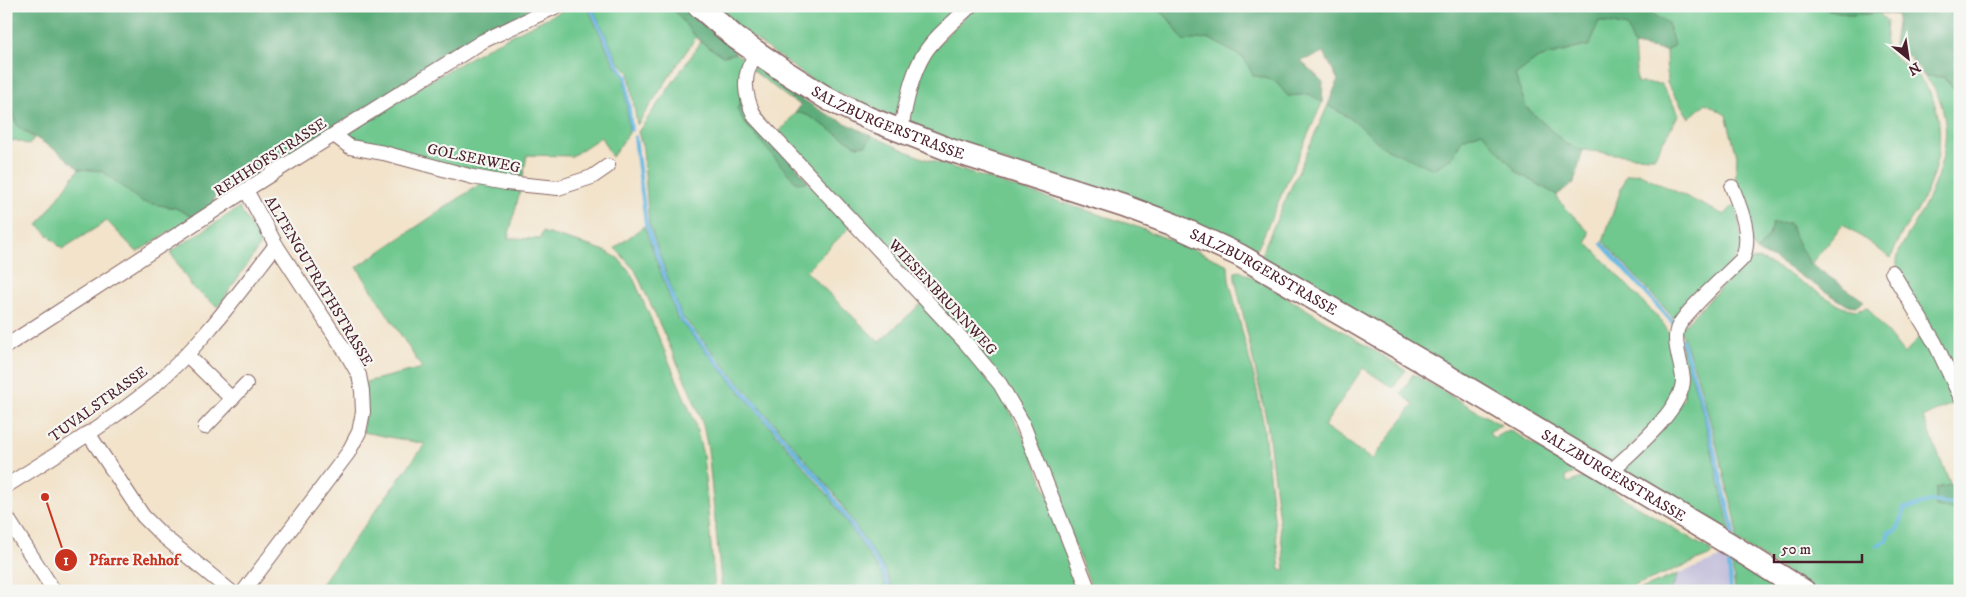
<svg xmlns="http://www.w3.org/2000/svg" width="1966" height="597" font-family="'IM FELL DW Pica',serif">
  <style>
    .industrial { fill: #c4c0db }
    .green { fill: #70c88f; stroke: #5d745d }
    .forest { fill: #5cac7a; stroke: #536652 }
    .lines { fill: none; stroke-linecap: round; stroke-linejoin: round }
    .stream { stroke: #66b8e2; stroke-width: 4 }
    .minor-casing { stroke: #856463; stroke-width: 16 }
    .primary-casing { stroke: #856463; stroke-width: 25 }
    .minor { stroke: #fff; stroke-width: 14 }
    .primary { stroke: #fff; stroke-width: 22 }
    .labels { text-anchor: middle; stroke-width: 4.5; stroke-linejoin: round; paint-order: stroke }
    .street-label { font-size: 15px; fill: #4a1f2b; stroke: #f6f6f2 }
    .leader { fill: none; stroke: #c8321e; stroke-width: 2 }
    .callout-dot { fill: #c8321e; stroke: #f6f6f2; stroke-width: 2 }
    .mark-label { font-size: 15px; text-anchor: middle; font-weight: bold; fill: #fff }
    .callout-label { font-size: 16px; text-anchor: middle; font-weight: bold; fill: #c8321e; stroke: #f6f6f2; stroke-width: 4.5; stroke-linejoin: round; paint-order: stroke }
  </style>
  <rect width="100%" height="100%" fill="#f6f6f2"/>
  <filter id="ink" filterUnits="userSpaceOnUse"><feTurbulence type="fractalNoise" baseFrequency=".02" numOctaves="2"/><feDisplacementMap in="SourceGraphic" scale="10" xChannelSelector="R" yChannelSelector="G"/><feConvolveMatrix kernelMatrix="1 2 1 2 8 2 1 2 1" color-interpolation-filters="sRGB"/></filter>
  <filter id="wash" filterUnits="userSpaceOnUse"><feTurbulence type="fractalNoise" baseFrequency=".0096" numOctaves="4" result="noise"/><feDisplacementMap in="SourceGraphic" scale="20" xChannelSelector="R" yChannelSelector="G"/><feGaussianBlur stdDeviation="1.12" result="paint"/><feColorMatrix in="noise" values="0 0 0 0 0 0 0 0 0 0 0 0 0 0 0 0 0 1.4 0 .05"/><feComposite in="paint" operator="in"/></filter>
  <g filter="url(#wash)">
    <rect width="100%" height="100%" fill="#f2e3ca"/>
    <path class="industrial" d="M 1720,558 L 1727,559 L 1729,591 L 1671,591 L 1678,574 Z"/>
    <g class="green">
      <path d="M 571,6 L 587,6 L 614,64 L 624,76 L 629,133 L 612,157 L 601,137 L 572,156 L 527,155 L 522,181 L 350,143 L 345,138 L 347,134 L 420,87 L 490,46 Z"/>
      <path d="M 592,6 L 667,6 L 676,10 L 696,37 L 637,125 L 629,73 L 618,61 Z"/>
      <path d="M 709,6 L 966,6 L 940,31 L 898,120 L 813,81 Z"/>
      <path d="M 975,6 L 1155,6 L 1168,18 L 1184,41 L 1208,38 L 1244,58 L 1253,75 L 1275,81 L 1288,96 L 1310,94 L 1322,103 L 1258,248 L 1253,252 L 908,126 L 918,74 L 928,55 Z"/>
      <path d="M 1649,6 L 1813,6 L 1852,15 L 1879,13 L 1887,21 L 1885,49 C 1898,60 1915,71 1925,85 C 1949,119 1940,167 1922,201 C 1916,214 1906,225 1900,237 C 1896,243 1894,251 1891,258 L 1843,224 L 1811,264 L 1799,246 L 1789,223 L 1772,224 L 1769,236 L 1757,251 L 1753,246 L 1735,183 L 1737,156 L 1726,115 L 1706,103 L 1689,118 L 1667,83 L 1666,51 L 1674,45 L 1646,11 Z"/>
      <path d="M 1598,21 L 1628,27 L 1634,45 L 1637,83 L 1661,84 L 1679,114 L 1654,157 L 1631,156 L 1583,150 L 1566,144 L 1526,107 L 1515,75 L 1538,58 L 1590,45 Z"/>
      <path d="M 701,42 L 723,56 L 735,53 L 745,60 L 743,95 L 808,182 L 850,227 L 806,271 L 879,342 L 922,303 L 997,387 L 1029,447 L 1086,591 L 893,591 L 886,572 L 833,492 L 681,315 L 649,224 L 643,149 L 638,132 Z"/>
      <path d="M 755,67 L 794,94 L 790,99 L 751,69 Z"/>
      <path d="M 1924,76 L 1943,77 L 1960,97 L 1960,387 L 1902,278 C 1901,274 1898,268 1897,264 C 1896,251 1908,236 1914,225 C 1936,187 1959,135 1936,92 C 1933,86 1928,81 1924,76 Z"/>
      <path d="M 6,89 C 9,96 8,100 9,106 C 12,122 21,130 34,138 L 29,145 L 15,140 L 6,144 Z"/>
      <path d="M 1328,105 L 1356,122 L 1383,147 L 1452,158 L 1462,139 L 1482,132 L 1518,173 L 1557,195 L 1558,200 L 1589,232 L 1587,243 L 1662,322 L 1670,334 L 1678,386 L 1673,402 L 1618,460 L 1606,464 L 1266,263 L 1262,255 L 1263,250 Z"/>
      <path d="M 796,112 L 807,115 L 857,146 L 866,145 L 872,136 L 920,157 L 1132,225 L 1186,246 L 1228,265 L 1229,280 L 1255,381 L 1263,422 L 1280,570 L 1285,570 L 1267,422 L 1235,278 L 1235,272 L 1240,271 L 1273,289 L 1406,370 L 1393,388 L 1363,368 L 1324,426 L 1372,460 L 1414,404 L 1401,394 L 1413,374 L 1501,425 L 1489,432 L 1493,438 L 1509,430 L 1579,471 L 1565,477 L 1568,483 L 1587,476 L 1713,552 L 1711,555 L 1621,591 L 1093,591 L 1022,413 L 777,135 Z"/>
      <path d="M 79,169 L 102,171 L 142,202 L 176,208 L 193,217 L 137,252 L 107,221 L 62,249 L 38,225 Z"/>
      <path d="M 1638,173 L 1724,215 L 1736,203 L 1743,250 L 1678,323 L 1603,241 L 1626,175 Z"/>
      <path d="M 483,182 L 521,187 L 508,238 L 540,239 L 542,232 L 603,250 L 618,258 L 632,275 L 694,420 L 703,455 L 715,591 L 316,591 L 425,444 L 363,432 L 366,382 L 422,368 L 357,267 Z"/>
      <path d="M 239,208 L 259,238 L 259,247 L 218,307 L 193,288 L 170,252 Z"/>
      <path d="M 644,226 L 677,318 L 828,495 L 882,575 L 887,591 L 722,591 L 708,449 L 703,425 L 690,391 L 635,270 L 615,248 Z"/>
      <path d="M 1759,259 L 1778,268 L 1842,307 L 1856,310 L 1867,307 L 1904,354 L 1924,332 L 1959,400 L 1923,418 L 1951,485 L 1936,488 L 1936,507 L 1960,511 L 1960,591 L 1816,591 L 1735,540 L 1737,532 L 1735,518 C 1718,455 1705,390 1680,329 L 1740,268 L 1750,260 Z"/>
      <path d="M 1680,340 L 1702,410 L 1730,529 L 1728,537 L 1625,476 L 1623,463 L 1684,398 Z"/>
      <path d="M 1732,562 L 1779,590 L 1779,591 L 1735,591 Z"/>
      <path d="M 1678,574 L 1671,591 L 1636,591 Z"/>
    </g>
    <g class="forest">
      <path d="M 6,6 L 535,6 L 411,78 L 263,174 L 215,190 L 213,210 L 193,217 L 176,208 L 142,202 L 102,171 L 79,169 L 59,152 L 18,127 L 9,106 L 9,97 L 6,89 Z"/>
      <path d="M 667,6 L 680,6 L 729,45 L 735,53 L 723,56 C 714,50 702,44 694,35 C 684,25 680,13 667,6 Z"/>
      <path d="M 1155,6 L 1649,6 L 1646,11 L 1668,23 L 1674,45 L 1666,51 L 1634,45 L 1627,27 L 1599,21 L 1590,45 L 1538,58 L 1515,75 L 1526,107 L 1566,144 L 1583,150 L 1574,183 L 1557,195 L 1518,173 L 1482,132 L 1462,139 L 1452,158 L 1433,169 L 1383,147 L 1356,122 L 1328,105 L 1338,80 L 1324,53 L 1301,61 L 1323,82 L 1322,103 L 1310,94 L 1288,96 L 1275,81 L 1253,75 L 1244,58 L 1208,38 L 1184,41 L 1168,18 Z"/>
      <path d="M 1813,6 L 1960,6 L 1960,97 L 1944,77 L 1924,76 L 1910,58 L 1894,45 L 1898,15 L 1879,13 L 1852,15 Z"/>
      <path d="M 794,94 L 823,112 L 872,136 L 866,145 L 857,146 L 807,115 L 796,112 L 801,105 L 790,99 Z"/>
      <path d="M 743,95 L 808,182 L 796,183 L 743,121 L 737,109 Z"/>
      <path d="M 1789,223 L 1799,246 L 1811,264 L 1864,301 L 1856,306 L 1847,305 L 1774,259 L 1757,251 L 1769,236 L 1772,224 Z"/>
      <path d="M 1951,485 L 1956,495 L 1960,495 L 1960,511 L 1936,507 L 1936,488 Z"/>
    </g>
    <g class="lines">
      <g class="stream">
        <path d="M 590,6 L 616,62 L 626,77 L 631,130"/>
        <path d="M 635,137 L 646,224 L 678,313 L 683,322 L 827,489 L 882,570 L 890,591"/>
        <path d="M 1602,244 L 1675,325"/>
        <path d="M 1682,340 L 1703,406 L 1733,528 L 1733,535"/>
        <path d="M 1878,545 L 1886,541 L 1889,532 C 1902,531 1901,519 1904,508 L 1914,507 L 1930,501 L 1960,505"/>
        <path d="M 1729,564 L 1731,591"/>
      </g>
    </g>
  </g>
  <g filter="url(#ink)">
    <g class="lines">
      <g class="minor-casing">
        <g id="minor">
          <path d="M 757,53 C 741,74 744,95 755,117 L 966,343 L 1000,384 L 1022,422 L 1089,591"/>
          <path d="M 900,132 C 906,106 910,77 924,54 C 935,36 955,21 970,6"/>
          <path d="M 334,135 L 350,147 L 384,153 L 473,177 L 506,183 L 558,188 L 592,177 L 608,166"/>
          <path d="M 1892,272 L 1935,343 L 1960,396"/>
          <path d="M 6,346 L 246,190 L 483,41 L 557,6"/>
          <path d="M 187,355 L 232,399"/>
          <path d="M 205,427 L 246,384"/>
          <path d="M 88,433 L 143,516 L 162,535 L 230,591"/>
          <path d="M 1609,473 C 1630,453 1684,409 1683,379 C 1682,365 1673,343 1677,330 C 1681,314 1729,273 1743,258 C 1752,234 1741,210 1732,187"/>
          <path d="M 6,486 C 55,455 106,425 151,388 C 199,348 237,295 276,245"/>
          <path d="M 6,516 L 54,591"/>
          <path d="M 244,591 L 348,453 L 359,432 L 363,412 L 362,391 L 359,375 L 347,354 L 276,245 L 246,190"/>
        </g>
      </g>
      <g class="primary-casing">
        <g id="primary">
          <path id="s1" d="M 699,6 L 736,38 L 784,71 L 828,99 L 868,118 L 950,150 L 1124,206 L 1172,224 L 1239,255 L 1442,373 L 1731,545 L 1804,591"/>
        </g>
      </g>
      <use href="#minor" class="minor"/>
      <use href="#primary" class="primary"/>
    </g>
  </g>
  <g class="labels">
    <g class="street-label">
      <text dy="5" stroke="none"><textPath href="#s1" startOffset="224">SALZBURGERSTRASSE</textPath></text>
      <text transform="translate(270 157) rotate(-33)" y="5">REHHOFSTRASSE</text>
      <text transform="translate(474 158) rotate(12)" y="5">GOLSERWEG</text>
      <text dy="5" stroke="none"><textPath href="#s1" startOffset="629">SALZBURGERSTRASSE</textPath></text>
      <text transform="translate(319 281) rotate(59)" y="5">ALTENGUTRATHSTRASSE</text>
      <text transform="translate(943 297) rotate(47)" y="5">WIESENBRUNNWEG</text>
      <text transform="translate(98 404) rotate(-36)" y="5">TUVALSTRASSE</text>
      <text dy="5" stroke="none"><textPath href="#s1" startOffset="1034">SALZBURGERSTRASSE</textPath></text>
    </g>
  </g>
  <path class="leader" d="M45 497L66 560"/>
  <g class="callout-dot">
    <circle cx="45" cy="497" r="5"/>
    <circle cx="66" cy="560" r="12"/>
  </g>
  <g class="mark-label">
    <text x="66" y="565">1</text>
  </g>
  <g class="callout-label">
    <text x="134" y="565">Pfarre Rehhof</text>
  </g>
  <rect width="1966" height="597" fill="none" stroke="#f6f6f2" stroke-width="25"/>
  <g transform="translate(1908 58) rotate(150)" stroke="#f6f6f2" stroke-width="4" paint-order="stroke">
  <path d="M0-4L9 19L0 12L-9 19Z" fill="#4a1f2b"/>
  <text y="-8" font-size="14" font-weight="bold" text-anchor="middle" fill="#4a1f2b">N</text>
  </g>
  <path d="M1774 554v8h88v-8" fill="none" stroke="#4a1f2b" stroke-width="2.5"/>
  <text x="1781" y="554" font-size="15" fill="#4a1f2b" stroke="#f6f6f2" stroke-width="4" paint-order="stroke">50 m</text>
</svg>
